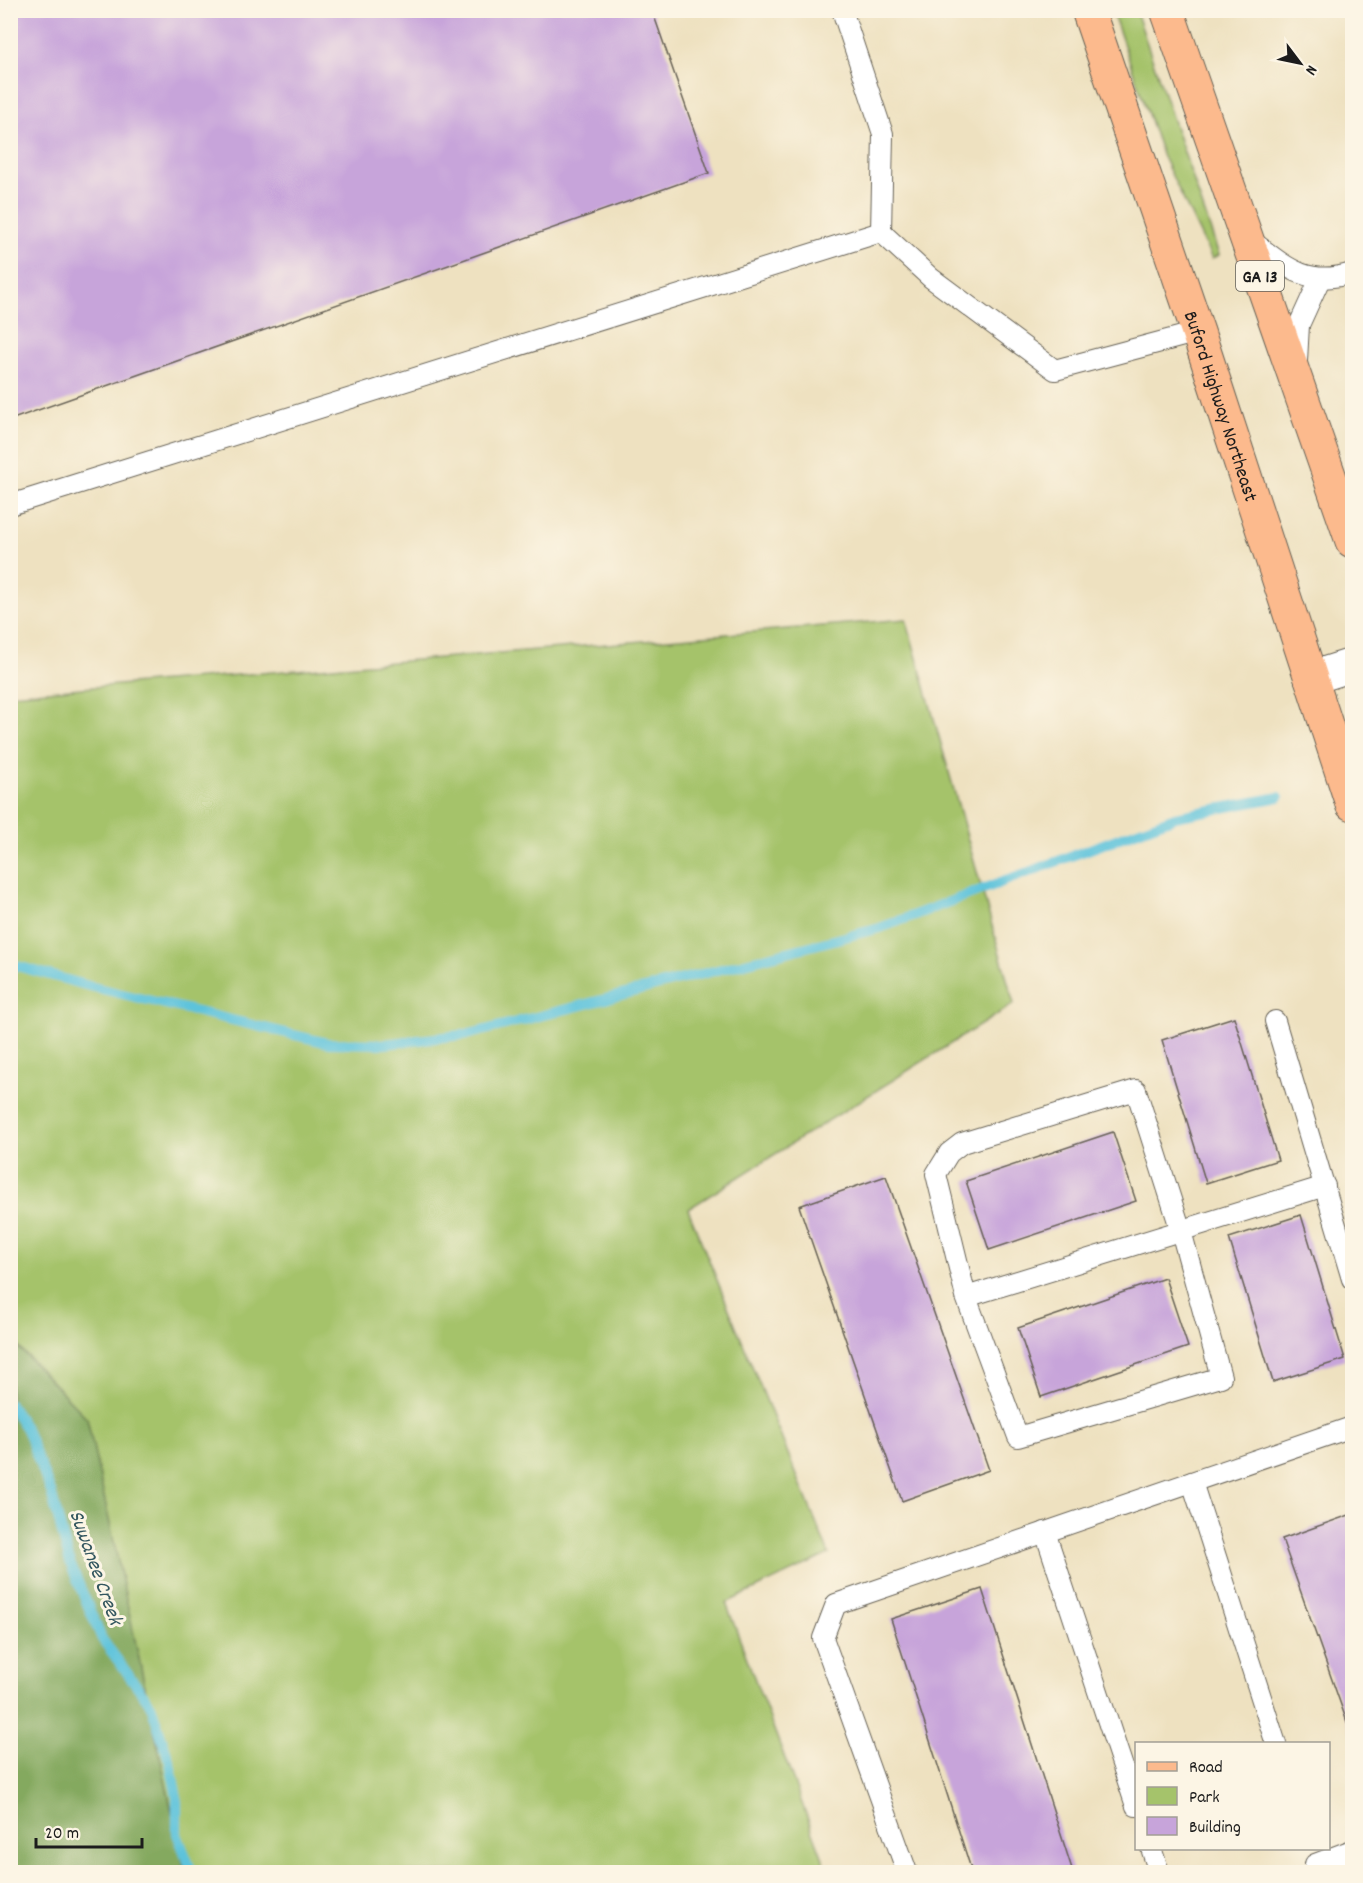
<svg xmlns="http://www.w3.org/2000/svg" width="1363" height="1883" font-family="Dekko,sans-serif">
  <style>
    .green { fill: #a5c36b; stroke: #607044; stroke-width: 1.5 }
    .forest { fill: #84a95f; stroke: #50623e; stroke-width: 1.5 }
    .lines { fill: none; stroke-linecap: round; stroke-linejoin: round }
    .stream { stroke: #5dc3db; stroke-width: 10 }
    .building { fill: #c7a4da }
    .service-casing { stroke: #666155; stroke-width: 22 }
    .tertiary-casing { stroke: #666155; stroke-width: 35 }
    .primary-casing { stroke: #666155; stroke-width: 35 }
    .service { stroke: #fff; stroke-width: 20 }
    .tertiary { stroke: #fff; stroke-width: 33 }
    .primary { stroke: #fcba8d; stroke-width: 33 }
    .labels { text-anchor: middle; stroke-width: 6; stroke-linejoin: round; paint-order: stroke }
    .shield { fill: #fcf5e5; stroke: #5f5d58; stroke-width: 1.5 }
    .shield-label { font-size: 18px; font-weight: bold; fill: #1c1c1c }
    .street-label { font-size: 20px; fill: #1c1c1c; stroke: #fcf5e5 }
    .water-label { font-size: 21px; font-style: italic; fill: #33565f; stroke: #fcf5e5 }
  </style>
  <rect width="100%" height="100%" fill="#fcf5e5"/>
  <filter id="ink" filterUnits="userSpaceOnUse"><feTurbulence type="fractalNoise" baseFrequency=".0167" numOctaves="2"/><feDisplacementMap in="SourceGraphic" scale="12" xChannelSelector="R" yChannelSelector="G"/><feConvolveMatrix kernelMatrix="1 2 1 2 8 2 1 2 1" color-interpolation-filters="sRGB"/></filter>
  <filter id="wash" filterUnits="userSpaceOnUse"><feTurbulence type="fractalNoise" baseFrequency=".008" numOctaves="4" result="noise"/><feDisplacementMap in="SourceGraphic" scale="24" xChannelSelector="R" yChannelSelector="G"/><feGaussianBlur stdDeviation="1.35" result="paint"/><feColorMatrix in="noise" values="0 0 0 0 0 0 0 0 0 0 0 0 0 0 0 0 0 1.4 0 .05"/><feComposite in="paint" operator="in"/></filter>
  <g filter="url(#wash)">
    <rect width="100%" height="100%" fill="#eee1c0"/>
    <g class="green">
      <path d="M 1112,11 L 1136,11 L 1219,255 L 1212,259 L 1163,157 Z"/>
      <path d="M 906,619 L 1014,1004 L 688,1209 L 829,1554 L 726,1603 L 828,1872 L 185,1872 L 87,1418 L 11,1339 L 11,694 Z"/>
    </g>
    <path class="forest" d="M 10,1339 L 87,1418 L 185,1872 L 11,1872 Z"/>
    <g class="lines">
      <g class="stream">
        <path d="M 10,964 L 89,986 L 328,1043 L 385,1044 L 470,1034 L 880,928 L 1175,817 L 1279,797"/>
        <path d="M 10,1405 L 26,1429 L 51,1492 L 70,1563 L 102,1639 L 151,1705 L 170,1763 L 177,1797 L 177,1834 L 192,1872"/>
      </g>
    </g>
    <g id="blocks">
      <g class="building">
        <path d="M 10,10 L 652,10 L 709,173 L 10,420 Z"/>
        <path d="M 1234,1017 L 1278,1160 L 1206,1183 L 1162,1040 Z"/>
        <path d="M 1113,1132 L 1136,1201 L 989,1250 L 966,1181 Z"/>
        <path d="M 886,1176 L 989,1470 L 902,1501 L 799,1206 Z"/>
        <path d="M 1301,1215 L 1345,1359 L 1273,1382 L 1229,1238 Z"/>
        <path d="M 1165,1278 L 1188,1347 L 1041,1397 L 1018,1328 Z"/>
        <path d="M 1352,1514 L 1352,1736 L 1282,1539 Z"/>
        <path d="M 982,1589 L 1073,1872 L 972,1872 L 891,1619 Z"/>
      </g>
    </g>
  </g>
  <g filter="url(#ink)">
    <use href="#blocks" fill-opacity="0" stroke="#666155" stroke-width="1.5"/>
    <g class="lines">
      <g class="service-casing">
        <g id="service">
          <path d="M 842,10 L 883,134 L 881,232"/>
          <path d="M 1248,238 C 1284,265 1305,288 1352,273"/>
          <path d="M 1297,361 L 1299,325 L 1320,279"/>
          <path d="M 10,505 L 881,232 L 931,278 L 1055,370 L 1198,332"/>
          <path d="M 1275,1021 L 1352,1279"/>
          <path d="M 966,1297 L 936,1174 L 949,1153 L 962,1143 L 1136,1090 L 1181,1231 L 1221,1377 L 1018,1437 L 966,1297 L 1325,1186"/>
          <path d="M 1192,1482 L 1276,1744"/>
          <path d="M 1045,1532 L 1136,1806"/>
          <path d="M 1151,1848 L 1159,1872"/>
          <path d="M 1315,1864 L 1352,1850"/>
          <path d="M 907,1872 L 823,1638 L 836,1604 L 1352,1427"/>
        </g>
      </g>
      <g class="tertiary-casing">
        <path id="tertiary" d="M 1311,678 L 1352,665"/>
      </g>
      <g class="primary-casing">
        <g id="primary">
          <path id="s1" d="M 1088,10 L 1198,332 L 1352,804"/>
          <path d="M 1167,10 L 1352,541"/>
        </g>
      </g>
      <use href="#service" class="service"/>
      <use href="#tertiary" class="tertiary"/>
      <use href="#primary" class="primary"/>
    </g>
  </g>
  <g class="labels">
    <rect class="shield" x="1236" y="261" width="48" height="30" rx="4.5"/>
    <g class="shield-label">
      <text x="1260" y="282">GA 13</text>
    </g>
    <g class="street-label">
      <text dy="7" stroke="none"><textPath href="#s1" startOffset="418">Buford Highway Northeast</textPath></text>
    </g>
    <g class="water-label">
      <text transform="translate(97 1567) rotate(70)" y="7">Suwanee Creek</text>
    </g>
  </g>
  <rect width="1363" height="1883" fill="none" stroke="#fcf5e5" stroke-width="36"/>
  <rect x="1135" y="1742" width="195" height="108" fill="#fcf5e5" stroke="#a29e95" stroke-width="1.5"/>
  <rect x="1147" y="1762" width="30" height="9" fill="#fcba8d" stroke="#a29e95" stroke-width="1.5"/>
  <text x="1189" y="1772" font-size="18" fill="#1c1c1c">Road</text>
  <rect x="1147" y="1787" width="30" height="18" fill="#a5c36b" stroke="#a29e95" stroke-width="1.5"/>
  <text x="1189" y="1802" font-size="18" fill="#1c1c1c">Park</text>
  <rect x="1147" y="1817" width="30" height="18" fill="#c7a4da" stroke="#a29e95" stroke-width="1.5"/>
  <text x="1189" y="1832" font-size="18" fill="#1c1c1c">Building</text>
  <g transform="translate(1300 63) rotate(122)" stroke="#fcf5e5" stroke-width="4.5" paint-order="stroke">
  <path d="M0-4.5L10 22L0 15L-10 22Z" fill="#1c1c1c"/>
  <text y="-9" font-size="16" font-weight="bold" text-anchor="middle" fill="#1c1c1c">N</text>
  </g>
  <path d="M36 1838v9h106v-9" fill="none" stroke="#1c1c1c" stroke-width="3"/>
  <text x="45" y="1838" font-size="18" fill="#1c1c1c" stroke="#fcf5e5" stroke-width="4.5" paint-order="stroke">20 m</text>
</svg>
